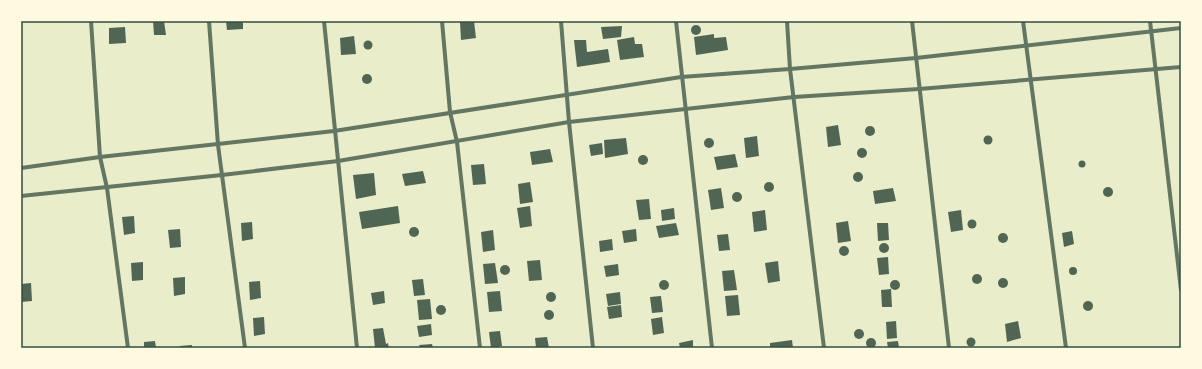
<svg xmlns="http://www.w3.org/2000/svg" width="1202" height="369" font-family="'DM Sans',sans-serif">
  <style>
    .building { fill: #4f6655 }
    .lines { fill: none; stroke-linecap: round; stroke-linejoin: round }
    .minor { stroke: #617663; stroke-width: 4 }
    .neatline { fill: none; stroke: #344e41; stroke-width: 1.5 }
  </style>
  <rect width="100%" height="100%" fill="#e9edc9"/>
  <g class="building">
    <path d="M 153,21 L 164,21 L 166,35 L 154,35 Z"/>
    <path d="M 226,21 L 243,21 L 243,29 L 227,30 Z"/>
    <path d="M 474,21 L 476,38 L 461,40 L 460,22 Z"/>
    <circle cx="696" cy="30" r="5"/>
    <path d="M 622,26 L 621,37 L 603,39 L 601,27 Z"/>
    <path d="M 125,27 L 126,43 L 109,44 L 109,28 Z"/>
    <path d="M 714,34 L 714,38 L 726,37 L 728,50 L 696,55 L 694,37 Z"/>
    <path d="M 354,36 L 356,54 L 341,55 L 340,38 Z"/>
    <path d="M 634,37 L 635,44 L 642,44 L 644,57 L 620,60 L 617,40 Z"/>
    <path d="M 574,40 L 586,40 L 587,52 L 608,49 L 610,62 L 577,67 Z"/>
    <circle cx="368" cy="45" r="4.5"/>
    <circle cx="367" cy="79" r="5"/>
    <path d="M 838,125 L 841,145 L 828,147 L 826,127 Z"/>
    <circle cx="870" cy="131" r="5"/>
    <circle cx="988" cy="140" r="4.5"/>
    <path d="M 757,136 L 759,156 L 746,158 L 744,138 Z"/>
    <circle cx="709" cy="143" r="5"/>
    <path d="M 626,138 L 628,154 L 605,158 L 604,140 Z"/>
    <path d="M 602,143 L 603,154 L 591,156 L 589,145 Z"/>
    <circle cx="862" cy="153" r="5"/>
    <path d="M 550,149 L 553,162 L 532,165 L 530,152 Z"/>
    <path d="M 735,154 L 738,167 L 717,170 L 714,157 Z"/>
    <circle cx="643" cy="160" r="5"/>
    <circle cx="1082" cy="164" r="3.5"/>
    <path d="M 484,164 L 486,184 L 473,185 L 471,165 Z"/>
    <path d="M 423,171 L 426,183 L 405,186 L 402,174 Z"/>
    <circle cx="858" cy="177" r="5"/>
    <path d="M 374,173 L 376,195 L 356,199 L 353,175 Z"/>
    <circle cx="769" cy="187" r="5"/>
    <path d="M 530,182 L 533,202 L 520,204 L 518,184 Z"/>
    <circle cx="1108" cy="192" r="5"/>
    <path d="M 721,188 L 724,208 L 711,210 L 708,190 Z"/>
    <path d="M 893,188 L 896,201 L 875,204 L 873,191 Z"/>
    <circle cx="737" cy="197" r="5"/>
    <path d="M 649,199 L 651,219 L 639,220 L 636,200 Z"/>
    <path d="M 398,206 L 400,223 L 362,229 L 359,212 Z"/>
    <path d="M 530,206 L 532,226 L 520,228 L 517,208 Z"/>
    <path d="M 674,208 L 675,219 L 662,221 L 661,210 Z"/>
    <path d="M 765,210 L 767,230 L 754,232 L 752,212 Z"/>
    <path d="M 961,210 L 963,230 L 951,232 L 948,212 Z"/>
    <path d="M 134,216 L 135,233 L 124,235 L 122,217 Z"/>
    <circle cx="972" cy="224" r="4.5"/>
    <path d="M 848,221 L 851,241 L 838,243 L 836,223 Z"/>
    <path d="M 252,222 L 253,239 L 242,241 L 241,223 Z"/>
    <path d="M 676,223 L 679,235 L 659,238 L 656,226 Z"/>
    <path d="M 877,223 L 888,223 L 889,240 L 878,241 Z"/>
    <circle cx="414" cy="232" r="5"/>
    <path d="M 180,229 L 181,247 L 170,248 L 168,230 Z"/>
    <path d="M 636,229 L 637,241 L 624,243 L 622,231 Z"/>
    <path d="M 493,230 L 495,250 L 483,252 L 481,232 Z"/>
    <path d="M 1072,231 L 1074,244 L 1064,247 L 1062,233 Z"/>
    <circle cx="1003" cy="238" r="5"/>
    <path d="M 728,234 L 730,250 L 719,251 L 717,235 Z"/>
    <path d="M 612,239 L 613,250 L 600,252 L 599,241 Z"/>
    <circle cx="884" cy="248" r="5"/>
    <circle cx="844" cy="251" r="5"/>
    <path d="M 888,257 L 889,274 L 879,275 L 877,258 Z"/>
    <path d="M 540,260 L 542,280 L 529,281 L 527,261 Z"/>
    <path d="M 778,261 L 780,281 L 768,283 L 765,263 Z"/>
    <path d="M 143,262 L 143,280 L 132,281 L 131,263 Z"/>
    <path d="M 495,263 L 498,283 L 485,284 L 483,264 Z"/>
    <path d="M 618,264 L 619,275 L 606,277 L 604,266 Z"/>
    <circle cx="505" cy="270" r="5"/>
    <circle cx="1073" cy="271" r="4"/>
    <path d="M 734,270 L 737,290 L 724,291 L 722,271 Z"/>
    <circle cx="977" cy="279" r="5"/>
    <path d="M 185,277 L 185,294 L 174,296 L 173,278 Z"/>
    <circle cx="1003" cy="283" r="5"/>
    <path d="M 423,279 L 425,295 L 414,296 L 412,280 Z"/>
    <circle cx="664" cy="285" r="5"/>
    <circle cx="895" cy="285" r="5"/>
    <path d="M 260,281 L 261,298 L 250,300 L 249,282 Z"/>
    <path d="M 31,283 L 32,301 L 21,302 L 21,284 Z"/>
    <path d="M 891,289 L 892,307 L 882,307 L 881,290 Z"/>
    <path d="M 384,291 L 385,303 L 373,305 L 371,293 Z"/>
    <path d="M 500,291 L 502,311 L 489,312 L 487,292 Z"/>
    <circle cx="551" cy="297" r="5"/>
    <path d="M 620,292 L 621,304 L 608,306 L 606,294 Z"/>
    <path d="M 738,295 L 740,315 L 727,316 L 725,296 Z"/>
    <path d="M 661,296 L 663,312 L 652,313 L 650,297 Z"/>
    <path d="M 430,299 L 432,319 L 419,320 L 417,300 Z"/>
    <circle cx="1088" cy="306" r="5"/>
    <circle cx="441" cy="310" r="5"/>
    <path d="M 621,305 L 622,317 L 609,319 L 607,307 Z"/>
    <circle cx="549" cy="315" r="5"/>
    <path d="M 264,317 L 265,334 L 254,336 L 253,318 Z"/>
    <path d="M 662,317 L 664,333 L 653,335 L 651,319 Z"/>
    <path d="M 896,321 L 897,338 L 887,339 L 886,322 Z"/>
    <path d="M 1018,321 L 1021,338 L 1007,342 L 1005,324 Z"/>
    <path d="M 431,324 L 432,335 L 419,337 L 417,326 Z"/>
    <path d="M 383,328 L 386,344 L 388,343 L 389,348 L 375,348 L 373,329 Z"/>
    <circle cx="859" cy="334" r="5"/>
    <path d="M 500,331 L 502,346 L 491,348 L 489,332 Z"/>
    <path d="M 547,337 L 549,348 L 536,348 L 535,338 Z"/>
    <circle cx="971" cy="342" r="4.5"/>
    <circle cx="871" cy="343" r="5"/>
    <path d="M 693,340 L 693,348 L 680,348 L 679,343 Z"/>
    <path d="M 792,340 L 793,348 L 770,348 L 770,343 Z"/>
    <path d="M 155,341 L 156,348 L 144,348 L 144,342 Z"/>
    <path d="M 898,341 L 899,348 L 888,348 L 887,342 Z"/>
    <path d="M 432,344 L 433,348 L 420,348 L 419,345 Z"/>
    <path d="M 192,345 L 192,348 L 180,348 L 180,346 Z"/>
  </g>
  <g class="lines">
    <g class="minor">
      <path d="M 91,21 L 100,157 L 107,188 L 128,348"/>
      <path d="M 209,21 L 218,145 L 245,348"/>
      <path d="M 324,21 L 357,348"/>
      <path d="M 442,21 L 450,112 L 457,142 L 480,348"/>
      <path d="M 561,21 L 569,122 L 593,348"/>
      <path d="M 676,21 L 712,348"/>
      <path d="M 787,21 L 790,69 L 824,348"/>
      <path d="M 912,21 L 949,348"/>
      <path d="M 1023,21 L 1066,348"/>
      <path d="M 1150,21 L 1181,290"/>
      <path d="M 21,168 L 100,157 L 334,131 L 681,77 L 790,69 L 916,58 L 1181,28"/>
      <path d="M 21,196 L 222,175 L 338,161 L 569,122 L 794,97 L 919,89 L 1181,67"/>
    </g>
  </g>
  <rect width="1202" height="369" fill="none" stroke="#fefae0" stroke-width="44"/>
  <rect x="22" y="22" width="1158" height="325" class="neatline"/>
</svg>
